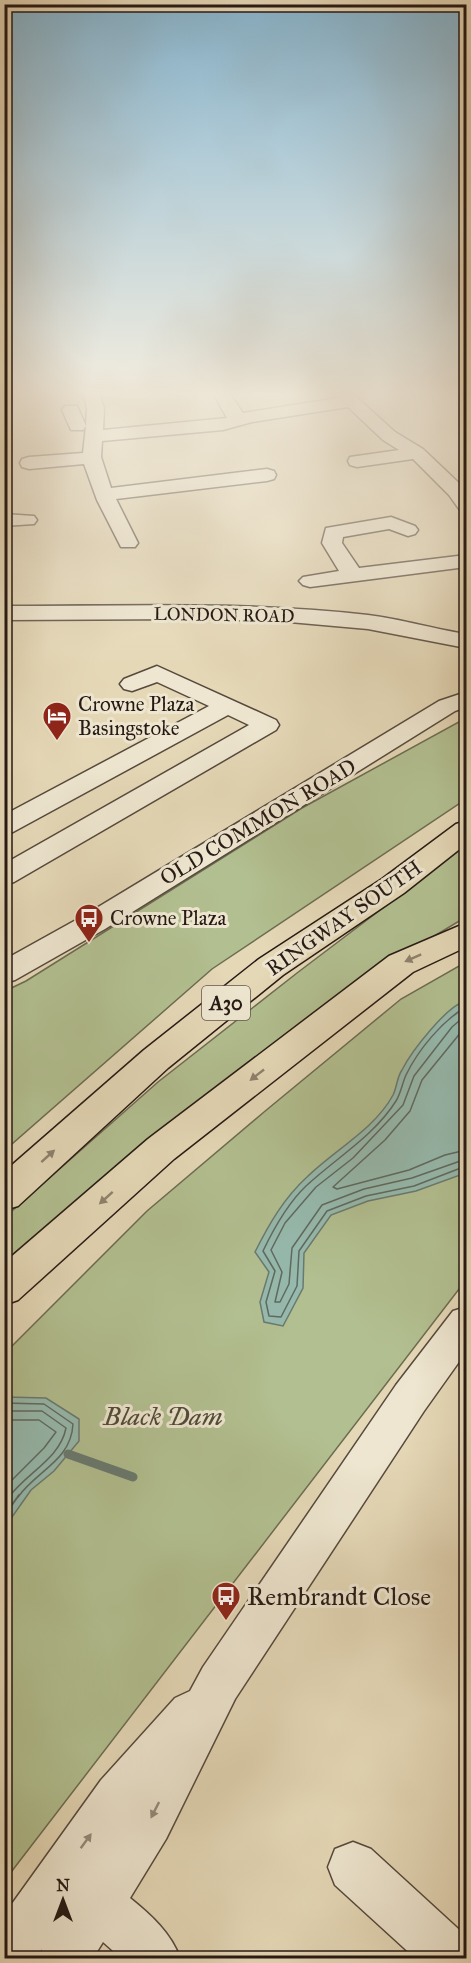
<svg xmlns="http://www.w3.org/2000/svg" width="471" height="1963" font-family="'IM FELL Great Primer',serif">
  <style>
    .green { fill: #b2bf90; stroke: #6c6c52; stroke-width: 1.5 }
    .water { fill: #96baae; stroke: #697a70; stroke-width: 1.5 }
    .lines { fill: none; stroke-linecap: round; stroke-linejoin: round }
    .shore-far1 { stroke: #5e6a61; stroke-width: 1.5 }
    .shore { stroke: #5e6a61; stroke-width: 2 }
    .stream { stroke: #697a70; stroke-width: 9 }
    .minor-casing { stroke: #56493d; stroke-width: 3 }
    .major-casing { stroke: #261914; stroke-width: 3 }
    .minor { fill: #eee6d0; fill-rule: evenodd }
    .major { fill: #e5d8b7; fill-rule: evenodd }
    .oneway { fill: #8f826e }
    .oneway2 { fill: #948a7b }
    .labels { text-anchor: middle; stroke-width: 6; stroke-linejoin: round; paint-order: stroke }
    .far-street-label { font-size: 18px; fill: #261914; stroke: #eee6d0 }
    .shield { fill: #eee6d0; stroke: #62564c; stroke-width: 1.5 }
    .shield-label { font-size: 20px; font-weight: bold; fill: #261914 }
    .poi-label { font-size: 21px; fill: #261914; stroke: #eee6d0; text-anchor: start }
    .street-label { font-size: 21px; fill: #261914; stroke: #eee6d0 }
    .near-park-label { font-size: 26px; font-style: italic; fill: #504b39; stroke: #eee6d0 }
    .near-poi-label { font-size: 26px; fill: #261914; stroke: #eee6d0; text-anchor: start }
  </style>
  <rect width="100%" height="100%" fill="#e5d8b7"/>
  <filter id="stains"><feTurbulence type="fractalNoise" baseFrequency=".00333" numOctaves="4"/><feColorMatrix values="0 0 0 0 .2 0 0 0 0 .09 0 0 0 0 .02 0 0 0 .5 -.17"/></filter>
  <radialGradient id="worn" r=".72"><stop offset=".6" stop-color="#630" stop-opacity="0"/><stop offset="1" stop-color="#630" stop-opacity=".3"/></radialGradient>
  <g class="green">
    <path d="M 466,718 L 466,799 L 212,969 L 5,1150 L 5,991 L 26,981 L 302,808 Z"/>
    <path d="M 466,845 L 466,917 L 384,966 L 5,1275 L 4,1218 L 158,1082 L 297,973 Z"/>
    <path d="M 466,962 L 466,1280 L 5,1880 L 5,1353 L 147,1211 L 264,1112 L 401,999 Z"/>
  </g>
  <g class="water">
    <path d="M 466,1001 L 466,1168 L 463,1174 L 416,1191 L 368,1201 L 331,1215 L 304,1253 L 303,1288 L 283,1326 L 264,1322 L 260,1302 L 269,1272 L 255,1252 C 269,1224 284,1198 307,1177 C 333,1151 375,1129 393,1095 C 397,1087 397,1077 402,1070 C 411,1052 447,1005 466,1001 Z"/>
    <path d="M 5,1397 L 46,1398 L 79,1419 L 79,1441 L 54,1471 L 31,1490 L 5,1527 Z"/>
  </g>
  <g class="lines">
    <g class="shore-far1">
      <path d="M 466,1007 C 442,1021 418,1050 406,1075 C 402,1084 401,1093 396,1101 C 374,1136 336,1158 306,1186 C 287,1204 274,1228 263,1251 L 275,1271 L 266,1302 L 269,1316 L 281,1317 L 297,1286 L 299,1251 L 327,1211 L 366,1196 L 414,1186 L 466,1166"/>
      <path d="M 466,1015 L 452,1027 L 414,1076 L 403,1105 L 353,1158 L 316,1187 L 285,1223 L 271,1250 L 282,1272 L 275,1302 L 280,1302 L 289,1284 L 292,1248 L 322,1205 L 364,1189 L 412,1178 L 466,1159"/>
      <path d="M 466,1026 L 422,1080 L 410,1111 L 385,1140 L 333,1187 L 337,1189 L 409,1170 L 445,1155 L 466,1150"/>
      <path d="M 4,1403 L 44,1404 L 73,1424 C 71,1461 37,1470 18,1497"/>
      <path d="M 4,1411 L 42,1411 L 66,1428 C 60,1459 26,1473 9,1497"/>
      <path d="M 4,1420 L 39,1420 L 56,1432 L 44,1448 L 4,1488"/>
    </g>
    <g class="shore">
      <path d="M 4,1503 L 10,1495"/>
      <path d="M 4,1516 L 19,1495"/>
    </g>
    <path class="stream" d="M 68,1454 L 133,1477"/>
    <g class="minor-casing">
      <g id="minor">
        <path d="M 83,393 L 99,393 L 104,408 L 103,430 L 227,418 L 213,393 L 229,393 L 243,413 L 338,398 L 335,393 L 352,393 L 395,432 L 423,449 L 463,487 L 466,492 L 466,511 L 459,509 L 449,495 L 413,459 L 357,467 L 350,465 L 348,461 L 350,457 L 399,450 L 383,440 L 348,407 L 252,422 L 223,430 L 102,441 L 101,457 L 111,488 L 267,469 L 274,471 L 276,475 L 274,479 L 267,481 L 116,499 L 138,543 L 135,547 L 121,547 L 97,500 L 84,464 L 29,469 L 22,467 L 20,463 L 22,459 L 29,457 L 83,453 L 86,426 L 83,430 L 71,430 L 62,410 L 65,406 L 77,406 L 86,426 L 87,408 Z"/>
        <path d="M 4,514 L 34,516 L 37,520 L 34,524 L 4,526 Z"/>
        <path d="M 391,517 L 415,526 L 418,530 L 415,534 L 408,536 L 389,529 L 343,537 L 342,543 L 359,568 L 466,555 L 466,567 L 310,587 L 303,585 L 299,581 L 303,577 L 339,571 L 322,543 L 326,528 Z"/>
        <path d="M 4,606 C 126,606 248,601 368,615 C 401,619 434,629 466,634 L 466,648 L 368,629 L 278,621 L 186,619 L 4,620 Z"/>
        <path d="M 157,666 L 276,720 L 279,725 L 276,730 L 14,882 L 4,885 L 4,864 L 249,725 L 228,715 L 13,832 L 4,834 L 4,815 L 209,706 L 157,682 L 132,691 L 124,689 L 120,684 L 124,679 Z"/>
        <path d="M 466,692 L 466,707 L 455,711 L 105,929 L 15,980 L 4,983 L 4,960 L 85,915 L 439,701 Z"/>
        <path d="M 466,1307 L 466,1352 L 424,1411 L 235,1699 L 166,1839 L 130,1898 C 151,1915 171,1933 180,1958 L 121,1958 L 103,1942 L 93,1958 L 38,1958 L 42,1949 L 35,1958 L 4,1958 L 4,1915 L 101,1780 L 175,1698 L 190,1691 L 203,1667 L 396,1385 L 453,1311 Z"/>
        <path d="M 353,1842 L 371,1849 L 466,1936 L 466,1958 L 415,1958 L 335,1885 L 328,1867 L 335,1849 Z"/>
      </g>
    </g>
    <g class="major-casing">
      <g id="major">
        <path d="M 466,821 L 466,844 L 404,893 L 283,975 L 168,1068 L 18,1206 L 4,1210 L 4,1172 L 144,1050 L 259,959 L 382,879 L 456,824 Z"/>
        <path d="M 466,923 L 466,947 L 413,972 L 174,1159 L 18,1300 L 4,1305 L 4,1263 L 148,1139 L 389,956 Z"/>
      </g>
    </g>
    <use href="#minor" class="minor"/>
    <use href="#major" class="major"/>
  </g>
  <defs><path id="oneway-solid" d="M-6-.8H1V-3.2L6.5 0L1 3.2V.8H-6Z" transform="scale(1.5)"/></defs>
  <g class="oneway">
    <use href="#oneway-solid" transform="translate(413 958) rotate(156)"/>
    <use href="#oneway-solid" transform="translate(257 1075) rotate(142)"/>
    <use href="#oneway-solid" transform="translate(48 1156) rotate(-42)"/>
    <use href="#oneway-solid" transform="translate(106 1198) rotate(138)"/>
  </g>
  <g class="oneway2">
    <use href="#oneway-solid" transform="translate(155 1810) rotate(117)"/>
    <use href="#oneway-solid" transform="translate(86 1841) rotate(-54)"/>
  </g>
  <linearGradient id="sky" x2="0" y2="1"><stop stop-color="#87b6d1"/><stop offset="0.59" stop-color="#f3eddf"/><stop offset="1" stop-color="#f3eddf" stop-opacity="0"/></linearGradient>
  <rect width="471" height="667" fill="url(#sky)"/>
  <defs>
    <g id="hotel-pin" transform="scale(1.5)"><path d="M0 17L-7.5 6A9.5 9.5 0 1 1 7.5 6Z" fill="#8f2418" stroke="#eee6d0"/><path d="M-6-4.5h1.5V1H6V5H4.5V3h-9V5H-6ZM-4 0a1.8 1.8 0 1 1 3.6 0ZM.5 0V-2.5h3Q6-2.5 6 0Z" fill="#fff"/></g>
    <g id="bus-pin" transform="scale(1.5)"><path d="M0 17L-7.5 6A9.5 9.5 0 1 1 7.5 6Z" fill="#8f2418" stroke="#eee6d0"/><path d="M-5-6H5V4H4V6H2V4H-2V6H-4V4H-5ZM-3.5-4V0h7V-4ZM-3.5 1.2v1.5H-2V1.2ZM2 1.2v1.5H3.5V1.2Z" fill="#fff"/></g>
  </defs>
  <g fill-rule="evenodd">
    <use href="#hotel-pin" x="57" y="716"/>
    <use href="#bus-pin" x="89" y="918"/>
    <use href="#bus-pin" x="226" y="1596"/>
  </g>
  <g class="labels">
    <g class="far-street-label">
      <text transform="translate(224 615) rotate(1)" y="6">LONDON ROAD</text>
    </g>
    <rect class="shield" x="202" y="986" width="48" height="34" rx="4.5"/>
    <g class="shield-label">
      <text x="226" y="1010">A30</text>
    </g>
    <g class="poi-label">
      <text x="78" y="711">Crowne Plaza<tspan x="78" dy="24">Basingstoke</tspan></text>
      <text x="110" y="925">Crowne Plaza</text>
    </g>
    <g class="street-label">
      <text transform="translate(258 822) rotate(-31)" y="7">OLD COMMON ROAD</text>
      <text transform="translate(344 918) rotate(-35)" y="7">RINGWAY SOUTH</text>
    </g>
    <g class="near-park-label">
      <text x="163" y="1425">Black Dam</text>
    </g>
    <g class="near-poi-label">
      <text x="247" y="1605">Rembrandt Close</text>
    </g>
  </g>
  <rect width="471" height="1963" fill="none" stroke="#e5d8b7" stroke-width="24"/>
  <rect x="6" y="6" width="459" height="1951" fill="none" stroke="#261914" stroke-width="3"/>
  <rect x="12" y="12" width="447" height="1939" fill="none" stroke="#261914" stroke-width="1.5"/>
  <g transform="translate(63 1900)" stroke="#eee6d0" stroke-width="4.5" paint-order="stroke">
  <path d="M0-4.5L10 22L0 15L-10 22Z" fill="#261914"/>
  <text y="-9" font-size="16" font-weight="bold" text-anchor="middle" fill="#261914">N</text>
  </g>
  <rect width="100%" height="100%" filter="url(#stains)"/>
  <rect width="100%" height="100%" fill="url(#worn)"/>
</svg>
